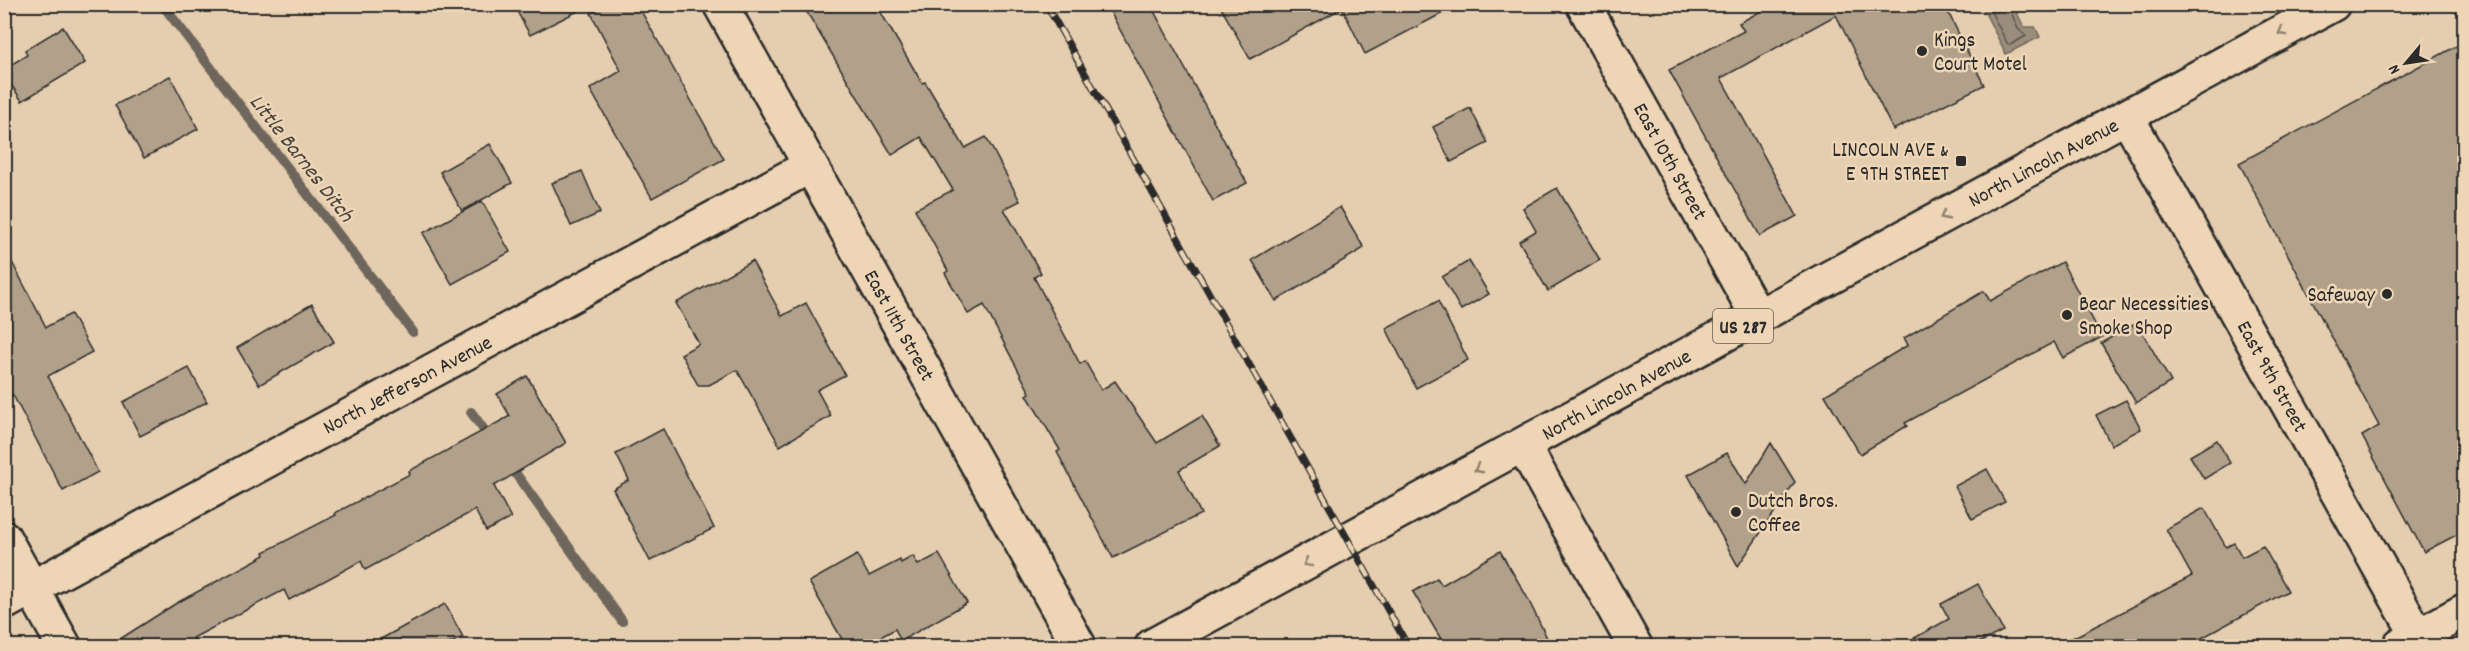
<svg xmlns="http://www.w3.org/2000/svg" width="2469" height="651" font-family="Dekko,sans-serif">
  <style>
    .water { fill: #9b8d7b; stroke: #6e665b; stroke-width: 1.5 }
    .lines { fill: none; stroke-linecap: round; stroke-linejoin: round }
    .shore { stroke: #58524b; stroke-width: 1.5 }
    .stream { stroke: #6e665b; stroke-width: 10 }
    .building { fill: #b1a08a; stroke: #2b2b2b; stroke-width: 1.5 }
    .minor-casing { stroke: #2b2b2b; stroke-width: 38 }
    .highway-casing { stroke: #2b2b2b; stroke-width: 38 }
    .minor { stroke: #edd5b5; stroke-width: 33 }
    .highway { stroke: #edd5b5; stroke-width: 33 }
    .rail-casing { stroke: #2b2b2b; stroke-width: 7 }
    .rail { stroke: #edd5b5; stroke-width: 4.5; stroke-dasharray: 14; stroke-linecap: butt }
    .oneway { stroke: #8c8070 }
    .poi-dot { fill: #2b2b2b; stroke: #edd5b5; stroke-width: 2 }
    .labels { text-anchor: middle; stroke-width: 5; stroke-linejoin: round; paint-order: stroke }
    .shield { fill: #edd5b5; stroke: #655e54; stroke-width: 1.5 }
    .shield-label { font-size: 20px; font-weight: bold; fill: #2b2b2b }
    .poi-label { font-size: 21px; fill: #2b2b2b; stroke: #edd5b5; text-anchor: start }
    .street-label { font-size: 21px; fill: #2b2b2b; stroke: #edd5b5 }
    .water-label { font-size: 22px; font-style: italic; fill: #47443f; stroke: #edd5b5 }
  </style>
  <rect width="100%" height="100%" fill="#e5ceaf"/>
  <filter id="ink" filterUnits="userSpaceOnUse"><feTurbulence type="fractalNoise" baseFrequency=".0167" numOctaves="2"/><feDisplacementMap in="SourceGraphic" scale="12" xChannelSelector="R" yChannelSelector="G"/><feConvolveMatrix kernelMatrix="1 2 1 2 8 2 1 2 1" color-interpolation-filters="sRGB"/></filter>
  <g filter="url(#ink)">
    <path class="water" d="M 1981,5 L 2013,5 L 2024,27 L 2035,27 L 2040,37 L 2006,54 Z"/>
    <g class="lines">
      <path class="shore" d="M 1987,4 L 2007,43 L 2010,45 L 2026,36 L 2018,29 L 2008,4"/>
      <g class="stream">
        <path d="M 162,4 L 413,332"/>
        <path d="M 471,412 L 492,441"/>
        <path d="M 508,463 L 622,621"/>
      </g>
    </g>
    <g class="building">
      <path d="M 513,4 L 592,4 L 530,35 Z"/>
      <path d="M 608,4 L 637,4 L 724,159 L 652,198 L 590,89 L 621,71 L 591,13 Z"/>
      <path d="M 802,4 L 876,4 L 922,83 L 925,82 L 965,148 L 986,137 L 1020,201 L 1004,209 L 1041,273 L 1034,277 L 1080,364 L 1085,361 L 1101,390 L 1115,381 L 1157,443 L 1202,416 L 1220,446 L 1179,470 L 1201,514 L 1113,558 L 1057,452 L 1060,450 L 1027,395 L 1030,393 L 984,305 L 968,314 L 945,273 L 948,271 L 915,209 L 953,190 L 921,137 L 892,155 Z"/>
      <path d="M 1106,4 L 1150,4 L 1247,183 L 1213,201 Z"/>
      <path d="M 1219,4 L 1460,4 L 1365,54 L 1342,8 L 1250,59 Z"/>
      <path d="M 1774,4 L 1944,4 L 1984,85 L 1893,130 L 1836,15 L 1721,78 L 1797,216 L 1760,236 L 1669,70 L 1744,31 L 1739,23 Z"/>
      <path d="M 63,27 L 85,63 L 22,101 L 4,74 L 4,69 L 27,55 L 25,50 Z"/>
      <path d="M 2464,42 L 2464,531 L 2424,552 L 2362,436 L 2379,426 L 2239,163 Z"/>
      <path d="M 170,76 L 198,129 L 144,158 L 115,105 Z"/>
      <path d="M 1470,108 L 1488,143 L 1451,162 L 1433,127 Z"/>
      <path d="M 490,144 L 512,183 L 462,211 L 440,172 Z"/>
      <path d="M 582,171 L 600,213 L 571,226 L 552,183 Z"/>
      <path d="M 1557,188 L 1600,260 L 1548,291 L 1519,241 L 1536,231 L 1523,208 Z"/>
      <path d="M 482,201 L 510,252 L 452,284 L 423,233 Z"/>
      <path d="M 1340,207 L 1364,248 L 1276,301 L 1252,260 Z"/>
      <path d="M 4,247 L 46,327 L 71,314 L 92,352 L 48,376 L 98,472 L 63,491 L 13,395 L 4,400 Z"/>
      <path d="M 752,261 L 782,316 L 806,303 L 845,375 L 817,390 L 831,416 L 780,446 L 737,370 L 709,385 L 698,385 L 681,354 L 699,344 L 676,303 Z"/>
      <path d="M 1469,261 L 1489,294 L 1461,310 L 1442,277 Z"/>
      <path d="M 2062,262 L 2102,337 L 2063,358 L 2054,342 L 1905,423 L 1907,426 L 1860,454 L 1825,395 L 1908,345 L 1904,338 L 1984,291 L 1990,301 Z"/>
      <path d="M 1438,301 L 1468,360 L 1416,388 L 1386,328 Z"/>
      <path d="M 312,304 L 334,342 L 259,385 L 237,348 Z"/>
      <path d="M 2137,323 L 2171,382 L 2136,403 L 2101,343 Z"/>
      <path d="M 189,368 L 207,402 L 140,436 L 123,402 Z"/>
      <path d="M 527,376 L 566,443 L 494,486 L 511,518 L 486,531 L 475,510 L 365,570 L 361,561 L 289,600 L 284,590 L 193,638 L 198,646 L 109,646 L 175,604 L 265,555 L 264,552 L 336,515 L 335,513 L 410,474 L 409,471 L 510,416 L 497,394 Z"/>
      <path d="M 2126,400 L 2141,429 L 2111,445 L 2096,415 Z"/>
      <path d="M 663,429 L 714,528 L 650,561 L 613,489 L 629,480 L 616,454 Z"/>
      <path d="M 2217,440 L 2230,463 L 2204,479 L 2190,456 Z"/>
      <path d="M 1771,443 L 1795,482 L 1738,566 L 1688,475 L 1727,453 L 1746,484 Z"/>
      <path d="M 1987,469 L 2005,502 L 1972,519 L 1955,486 Z"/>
      <path d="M 2204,508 L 2226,547 L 2234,543 L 2242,557 L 2263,546 L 2288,591 L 2187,646 L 2057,646 L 2192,576 L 2166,529 Z"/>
      <path d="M 1500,551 L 1526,595 L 1551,646 L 1445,646 L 1413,592 L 1437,578 L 1442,585 Z"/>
      <path d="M 939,554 L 967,603 L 901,641 L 895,629 L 864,646 L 846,646 L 809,582 L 857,555 L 869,576 L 900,560 L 901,563 L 913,556 L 918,565 Z"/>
      <path d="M 1978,584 L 2003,631 L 1973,646 L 1900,646 L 1949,619 L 1941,604 Z"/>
      <path d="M 445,604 L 463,637 L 445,646 L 368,646 Z"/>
    </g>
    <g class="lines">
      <g class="minor-casing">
        <g id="minor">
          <path d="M 720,4 L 1079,646"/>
          <path d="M 1583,4 L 1758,317"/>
          <path d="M 2127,117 L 2418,636"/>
          <path d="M 1523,445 L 1635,646"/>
          <path d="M 4,538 L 64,646"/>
          <path d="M 4,603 L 810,166"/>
        </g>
      </g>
      <g class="highway-casing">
        <g id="highway">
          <path d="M 1152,646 L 2333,4"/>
          <path d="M 2400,646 L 2464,611"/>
        </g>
      </g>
      <use href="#minor" class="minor"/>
      <use href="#highway" class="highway"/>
      <g class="rail-casing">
        <path id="rail" d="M 1046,4 L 1408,646"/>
      </g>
      <use href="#rail" class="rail"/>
    </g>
    <defs><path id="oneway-chevron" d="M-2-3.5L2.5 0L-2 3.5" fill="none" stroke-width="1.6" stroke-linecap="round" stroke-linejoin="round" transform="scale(1.5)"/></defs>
    <g class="oneway">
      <use href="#oneway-chevron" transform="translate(2282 32) rotate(151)"/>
      <use href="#oneway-chevron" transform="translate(1944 216) rotate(152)"/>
      <use href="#oneway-chevron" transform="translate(1478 469) rotate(152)"/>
      <use href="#oneway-chevron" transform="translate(1307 563) rotate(151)"/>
    </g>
  </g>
  <g class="poi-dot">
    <circle cx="1922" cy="51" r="6"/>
    <rect x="1955" y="155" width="12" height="12" rx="3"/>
    <circle cx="2387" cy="294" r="6"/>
    <circle cx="2067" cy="315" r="6"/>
    <circle cx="1736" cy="512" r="6"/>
  </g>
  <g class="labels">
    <rect class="shield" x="1713" y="309" width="60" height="34" rx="4.5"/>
    <g class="shield-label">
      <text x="1743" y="333">US 287</text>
    </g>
    <g class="poi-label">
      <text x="1934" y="46">Kings<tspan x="1934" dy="24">Court Motel</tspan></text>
      <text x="1949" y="156" text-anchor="end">LINCOLN AVE &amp;<tspan x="1949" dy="24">E 9TH STREET</tspan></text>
      <text x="2375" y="301" text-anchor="end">Safeway</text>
      <text x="2079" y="310">Bear Necessities<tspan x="2079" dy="24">Smoke Shop</tspan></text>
      <text x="1748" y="507">Dutch Bros.<tspan x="1748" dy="24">Coffee</tspan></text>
    </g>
    <g class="street-label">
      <text transform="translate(1671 161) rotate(61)" y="7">East 10th Street</text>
      <text transform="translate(2043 162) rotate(-28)" y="7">North Lincoln Avenue</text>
      <text transform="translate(900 325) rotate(61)" y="7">East 11th Street</text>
      <text transform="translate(2273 376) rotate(61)" y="7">East 9th Street</text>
      <text transform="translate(407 384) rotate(-28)" y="7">North Jefferson Avenue</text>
      <text transform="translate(1616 394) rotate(-29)" y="7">North Lincoln Avenue</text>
    </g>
    <g class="water-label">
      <text transform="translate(303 157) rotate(52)" y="8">Little Barnes Ditch</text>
    </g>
  </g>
  <rect width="2469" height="651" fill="none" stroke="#edd5b5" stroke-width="24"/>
  <rect x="12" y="12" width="2445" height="627" fill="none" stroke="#2b2b2b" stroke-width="2" filter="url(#ink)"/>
  <g transform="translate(2406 63) rotate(241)" stroke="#edd5b5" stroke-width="4.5" paint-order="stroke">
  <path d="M0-4.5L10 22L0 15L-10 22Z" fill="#2b2b2b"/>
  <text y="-9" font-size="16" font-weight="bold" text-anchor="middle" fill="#2b2b2b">N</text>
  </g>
</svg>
